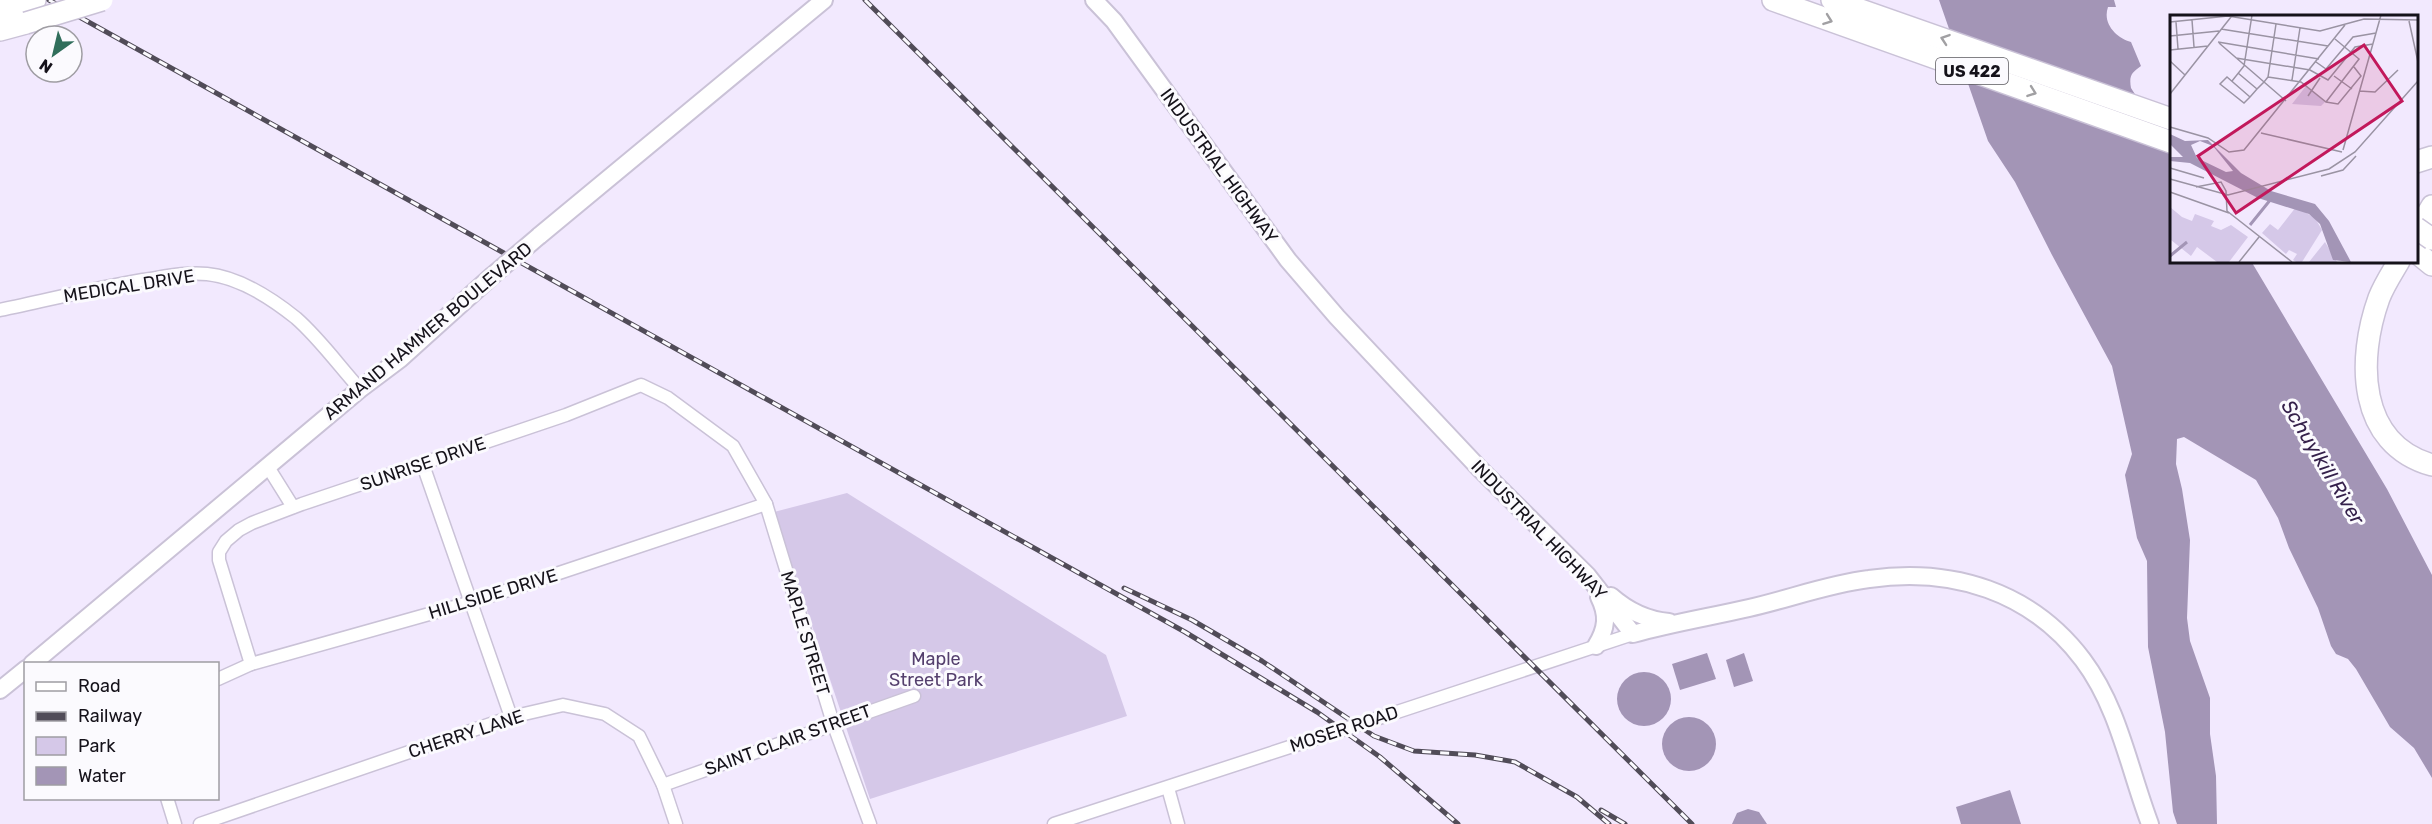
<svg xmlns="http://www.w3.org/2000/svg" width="2432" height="824" font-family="Rubik,sans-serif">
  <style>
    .green { fill: #d5c8e8 }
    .water { fill: #a395b6 }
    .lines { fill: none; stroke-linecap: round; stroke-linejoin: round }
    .street-casing { stroke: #cac2d7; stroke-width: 15 }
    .secondary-casing { stroke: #cac2d7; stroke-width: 20 }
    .highway-casing { stroke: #cac2d7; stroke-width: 24 }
    .street { stroke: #fff; stroke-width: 12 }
    .secondary { stroke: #fff; stroke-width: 16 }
    .highway { stroke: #fff; stroke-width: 21 }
    .rail-casing { stroke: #514c58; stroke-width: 5 }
    .rail { stroke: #fbfafe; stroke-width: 3; stroke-dasharray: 9; stroke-linecap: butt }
    .street-bridge-casing { stroke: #cac2d7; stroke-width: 15; stroke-linecap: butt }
    .secondary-bridge-casing { stroke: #cac2d7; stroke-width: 20; stroke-linecap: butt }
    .highway-bridge-casing { stroke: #cac2d7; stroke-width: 24; stroke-linecap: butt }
    .street-bridge { stroke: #fff; stroke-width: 12 }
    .secondary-bridge { stroke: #fff; stroke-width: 16 }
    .highway-bridge { stroke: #fff; stroke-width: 21 }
    .oneway { stroke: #a1a0a3 }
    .labels { text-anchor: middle; stroke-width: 6; stroke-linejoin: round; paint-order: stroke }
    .shield { fill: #fbfafe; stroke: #5a585e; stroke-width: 1.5 }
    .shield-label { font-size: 16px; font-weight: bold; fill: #15121a }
    .street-label { font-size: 18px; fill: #15121a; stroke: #fbfafe }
    .park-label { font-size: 18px; fill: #543f6d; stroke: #fbfafe }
    .water-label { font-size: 20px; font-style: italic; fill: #35204b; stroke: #fbfafe }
    .inset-river { fill: none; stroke: #a395b6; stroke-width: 3 }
    .inset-road { fill: none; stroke: #9a93a3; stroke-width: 1.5 }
    .view { fill: #c2185b; fill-opacity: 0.15; stroke: #c2185b; stroke-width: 3 }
    .inset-edge { fill: none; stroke: #15121a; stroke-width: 3 }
  </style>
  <rect width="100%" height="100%" fill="#f2e9fe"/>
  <path class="green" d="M 847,493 L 1106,655 L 1127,716 L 870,799 L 774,512 Z"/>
  <g class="water">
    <path d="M 1939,0 L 2114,0 L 2116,7 L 2108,7 C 2102,24 2117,38 2131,42 L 2141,66 C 2131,73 2129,76 2131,88 L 2171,151 L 2171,261 L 2251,261 L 2387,489 L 2432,575 L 2432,778 L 2414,748 L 2390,727 L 2356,669 L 2348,659 L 2336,654 L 2331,646 L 2318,608 L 2289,548 L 2278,518 L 2256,480 L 2184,437 L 2177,439 L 2176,464 L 2182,489 L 2190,540 L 2187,618 L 2190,641 L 2210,698 L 2210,734 L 2216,776 L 2217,824 L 2177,824 L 2173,812 L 2165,732 L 2148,647 L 2147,561 L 2137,538 L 2125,475 L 2132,454 L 2112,366 L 2052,255 L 2015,182 L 1988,141 Z"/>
    <path d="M 1707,653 L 1716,679 L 1680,690 L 1672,664 Z"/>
    <path d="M 1744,653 L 1753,681 L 1734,687 L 1726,660 Z"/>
    <circle cx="1644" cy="699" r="27"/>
    <circle cx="1689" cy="744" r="27"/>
    <path d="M 2010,790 L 2021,824 L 1961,824 L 1956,807 Z"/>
    <path d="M 1748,809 L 1759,812 L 1767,824 L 1732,824 L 1737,813 Z"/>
  </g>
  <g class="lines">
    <g class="street-casing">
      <g id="street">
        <path d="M 0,310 C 48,300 95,288 143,280 C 164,277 185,272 207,274 C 239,277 271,298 296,318 C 320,339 339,366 360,389"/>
        <path d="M 423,465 L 511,717"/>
        <path d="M 268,467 L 293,507"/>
        <path d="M 251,664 L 219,560 L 219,552 L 226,541 L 239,530 L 252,523 L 302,504 L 566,415 L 641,385 L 668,398 L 733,446 L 766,504 L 833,723 L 870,824"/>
        <path d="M 218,679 L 251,664 L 472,602 L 766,504"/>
        <path d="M 1388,715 L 1633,634"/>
        <path d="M 663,785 L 914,696"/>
        <path d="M 1168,788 L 1178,824"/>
        <path d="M 167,798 L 175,824"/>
        <path d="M 200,824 L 511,717 L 563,705 L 605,714 L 639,736 L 663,785 L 676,824"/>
        <path d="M 1054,824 L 1305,742"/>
      </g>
    </g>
    <g class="secondary-casing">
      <g id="secondary">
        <path d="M 1094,0 L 1114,21 L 1288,260 L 1337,317 L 1479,468 L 1587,575 L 1633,634 C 1672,623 1710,617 1749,608 C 1789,599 1828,584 1869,579 C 1952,567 2031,591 2083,660 C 2119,708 2129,769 2150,824"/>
        <path d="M 539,236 L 824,0"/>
        <path d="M 1611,596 C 1628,611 1646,620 1669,622"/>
        <path d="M 1596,646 C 1607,628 1608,615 1599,597"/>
        <path d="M 32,664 L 360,389 L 400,359 L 492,276"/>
        <path d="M 0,690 L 26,669"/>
      </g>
    </g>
    <g class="highway-casing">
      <g id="highway">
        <path d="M 1773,0 L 2171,142"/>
        <path d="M 1832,0 L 2171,119"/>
        <path d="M 0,10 L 35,0"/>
        <path d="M 0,30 L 26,23"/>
        <path d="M 2416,162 L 2432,157"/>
        <path d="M 2416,233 L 2432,206"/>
        <path d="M 2416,252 L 2432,265"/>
        <path d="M 2399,261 C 2392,273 2384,285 2379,298 C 2357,359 2357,444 2432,465"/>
      </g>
    </g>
    <use href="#street" class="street"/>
    <use href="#secondary" class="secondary"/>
    <use href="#highway" class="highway"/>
    <g class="rail-casing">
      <g id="rail">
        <path d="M 49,0 L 1185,632 L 1317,712 L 1380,757 L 1458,824"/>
        <path d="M 865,0 L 1692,824"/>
        <path d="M 1124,588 L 1192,620 L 1262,661 L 1374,736 L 1414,751 L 1475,755 L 1515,762 L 1577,797 L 1609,824"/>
        <path d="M 1601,810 L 1625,824"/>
      </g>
    </g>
    <use href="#rail" class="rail"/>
    <g class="street-bridge-casing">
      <path id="street-bridge" d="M 1305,742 L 1388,715"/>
    </g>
    <g class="secondary-bridge-casing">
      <path id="secondary-bridge" d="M 492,276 L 539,236"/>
    </g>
    <g class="highway-bridge-casing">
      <g id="highway-bridge">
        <path d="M 26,23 L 102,0"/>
        <path d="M 2416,228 L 2432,239"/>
      </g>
    </g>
    <use href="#street-bridge" class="street-bridge"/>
    <use href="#secondary-bridge" class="secondary-bridge"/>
    <use href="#highway-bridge" class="highway-bridge"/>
  </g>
  <defs><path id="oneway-chevron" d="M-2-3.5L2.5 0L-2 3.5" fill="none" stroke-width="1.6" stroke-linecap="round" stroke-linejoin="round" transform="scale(1.5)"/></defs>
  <g class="oneway">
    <use href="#oneway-chevron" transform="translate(1828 20) rotate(20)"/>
    <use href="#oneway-chevron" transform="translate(1945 39) rotate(-161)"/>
    <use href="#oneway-chevron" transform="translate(2032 92) rotate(20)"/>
  </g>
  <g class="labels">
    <rect class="shield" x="1936" y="58" width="72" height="26" rx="4.5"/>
    <g class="shield-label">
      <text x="1972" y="77">US 422</text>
    </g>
    <g class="street-label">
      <text transform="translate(1219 166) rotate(54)" y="6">INDUSTRIAL HIGHWAY</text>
      <text transform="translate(129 286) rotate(-9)" y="6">MEDICAL DRIVE</text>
      <text transform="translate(428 331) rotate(-40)" y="6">ARMAND HAMMER BOULEVARD</text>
      <text transform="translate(423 464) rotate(-19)" y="6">SUNRISE DRIVE</text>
      <text transform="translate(1539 530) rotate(46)" y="6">INDUSTRIAL HIGHWAY</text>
      <text transform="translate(493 594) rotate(-17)" y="6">HILLSIDE DRIVE</text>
      <text transform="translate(805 633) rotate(73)" y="6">MAPLE STREET</text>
      <text transform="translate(1344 729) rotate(-18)" y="6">MOSER ROAD</text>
      <text transform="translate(466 734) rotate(-18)" y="6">CHERRY LANE</text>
      <text transform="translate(788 740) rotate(-20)" y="6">SAINT CLAIR STREET</text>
    </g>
    <g class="park-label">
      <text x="936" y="665">Maple<tspan x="936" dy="21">Street Park</tspan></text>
    </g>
    <g class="water-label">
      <text transform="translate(2323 462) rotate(59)" y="7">Schuylkill River</text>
    </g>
  </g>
  <g transform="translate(2170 15)">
    <rect width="248" height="248" fill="#f2e9fe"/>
    <path d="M 136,71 L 155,87 L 151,91 L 122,89 ZM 0,192 L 12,202 L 22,206 L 25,199 L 44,206 L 41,211 L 51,215 L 61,210 L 78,222 L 59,247 L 47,247 L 27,232 L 21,241 L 1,225 ZM 126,192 L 145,203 L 152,215 L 132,247 L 126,247 L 123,245 L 127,239 L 119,235 L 116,239 L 92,218 L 100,209 L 108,215 ZM 155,227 L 167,247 L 139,247 Z" fill="#d5c8e8"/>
    <path d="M 0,119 L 15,126 L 38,125 L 71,158 L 101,176 L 145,189 L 159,206 L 181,247 L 163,245 L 150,209 L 139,199 L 88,183 L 20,148 L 0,146 L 0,142 L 13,142 L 0,129 ZM 30,126 L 43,131 L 63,156 L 56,157 L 27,143 L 21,130 Z" fill="#a395b6" fill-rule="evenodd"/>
    <path class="inset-river" d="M 80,210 L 101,184M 0,241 L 17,227"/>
    <path class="inset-road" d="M 22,5 L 24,32M 239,6 L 248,47M 0,7 L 58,1 L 150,16 L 194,4 L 248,5M 6,7 L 8,34M 51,14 L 158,31M 0,21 L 49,16M 48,27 L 149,44M 49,28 L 116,86M 0,35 L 38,31M 66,43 L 140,55 L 158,65 L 185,32 L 203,29M 0,46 L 15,60M 146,47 L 156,54 L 183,22 L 206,18M 68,58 L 87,74M 164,61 L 182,74M 98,62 L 131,67 L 156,87 L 168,89 L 191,61 L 184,52M 122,65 L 130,13M 62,66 L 74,51 L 82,0M 189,76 L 205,77 L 228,55M 0,79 L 61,2M 138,81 L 150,63M 80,82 L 57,62 L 50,69 L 74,88 L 80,82 L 87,74 L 94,67 L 98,62 L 106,9M 156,87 L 189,44 L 165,24M 0,112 L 38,123 L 59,137 L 74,135 L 175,10M 91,118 L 172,137M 173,135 L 211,0M 0,153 L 34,163M 151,161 L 173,155 L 186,141M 0,164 L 58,180 L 159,154 L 185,137 L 248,66M 26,172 L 51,167 L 56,176 L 57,196M 0,177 L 59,198M 57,196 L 122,247M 69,247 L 89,222"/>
    <path class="view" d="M 194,30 L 232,86 L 66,198 L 28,141 Z"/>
    <rect width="248" height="248" class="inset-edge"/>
  </g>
  <rect x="24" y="662" width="195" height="138" fill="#fbfafe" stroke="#9f9da3" stroke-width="1.5"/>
  <rect x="36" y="682" width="30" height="9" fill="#ffffff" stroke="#9f9da3" stroke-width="1.5"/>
  <text x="78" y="692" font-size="18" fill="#15121a">Road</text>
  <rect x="36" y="712" width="30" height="9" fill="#514c58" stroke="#9f9da3" stroke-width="1.5"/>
  <text x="78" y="722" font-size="18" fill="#15121a">Railway</text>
  <rect x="36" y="737" width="30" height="18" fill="#d5c8e8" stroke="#9f9da3" stroke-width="1.5"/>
  <text x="78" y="752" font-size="18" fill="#15121a">Park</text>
  <rect x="36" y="767" width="30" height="18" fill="#a395b6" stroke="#9f9da3" stroke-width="1.5"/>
  <text x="78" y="782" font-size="18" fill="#15121a">Water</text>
  <g transform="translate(54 54) rotate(214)"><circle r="28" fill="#fbfafe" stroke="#9f9da3" stroke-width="1.5"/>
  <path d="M0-4.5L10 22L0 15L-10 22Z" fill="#306e5b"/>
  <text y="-9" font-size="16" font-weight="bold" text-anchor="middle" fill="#15121a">N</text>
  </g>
</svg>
